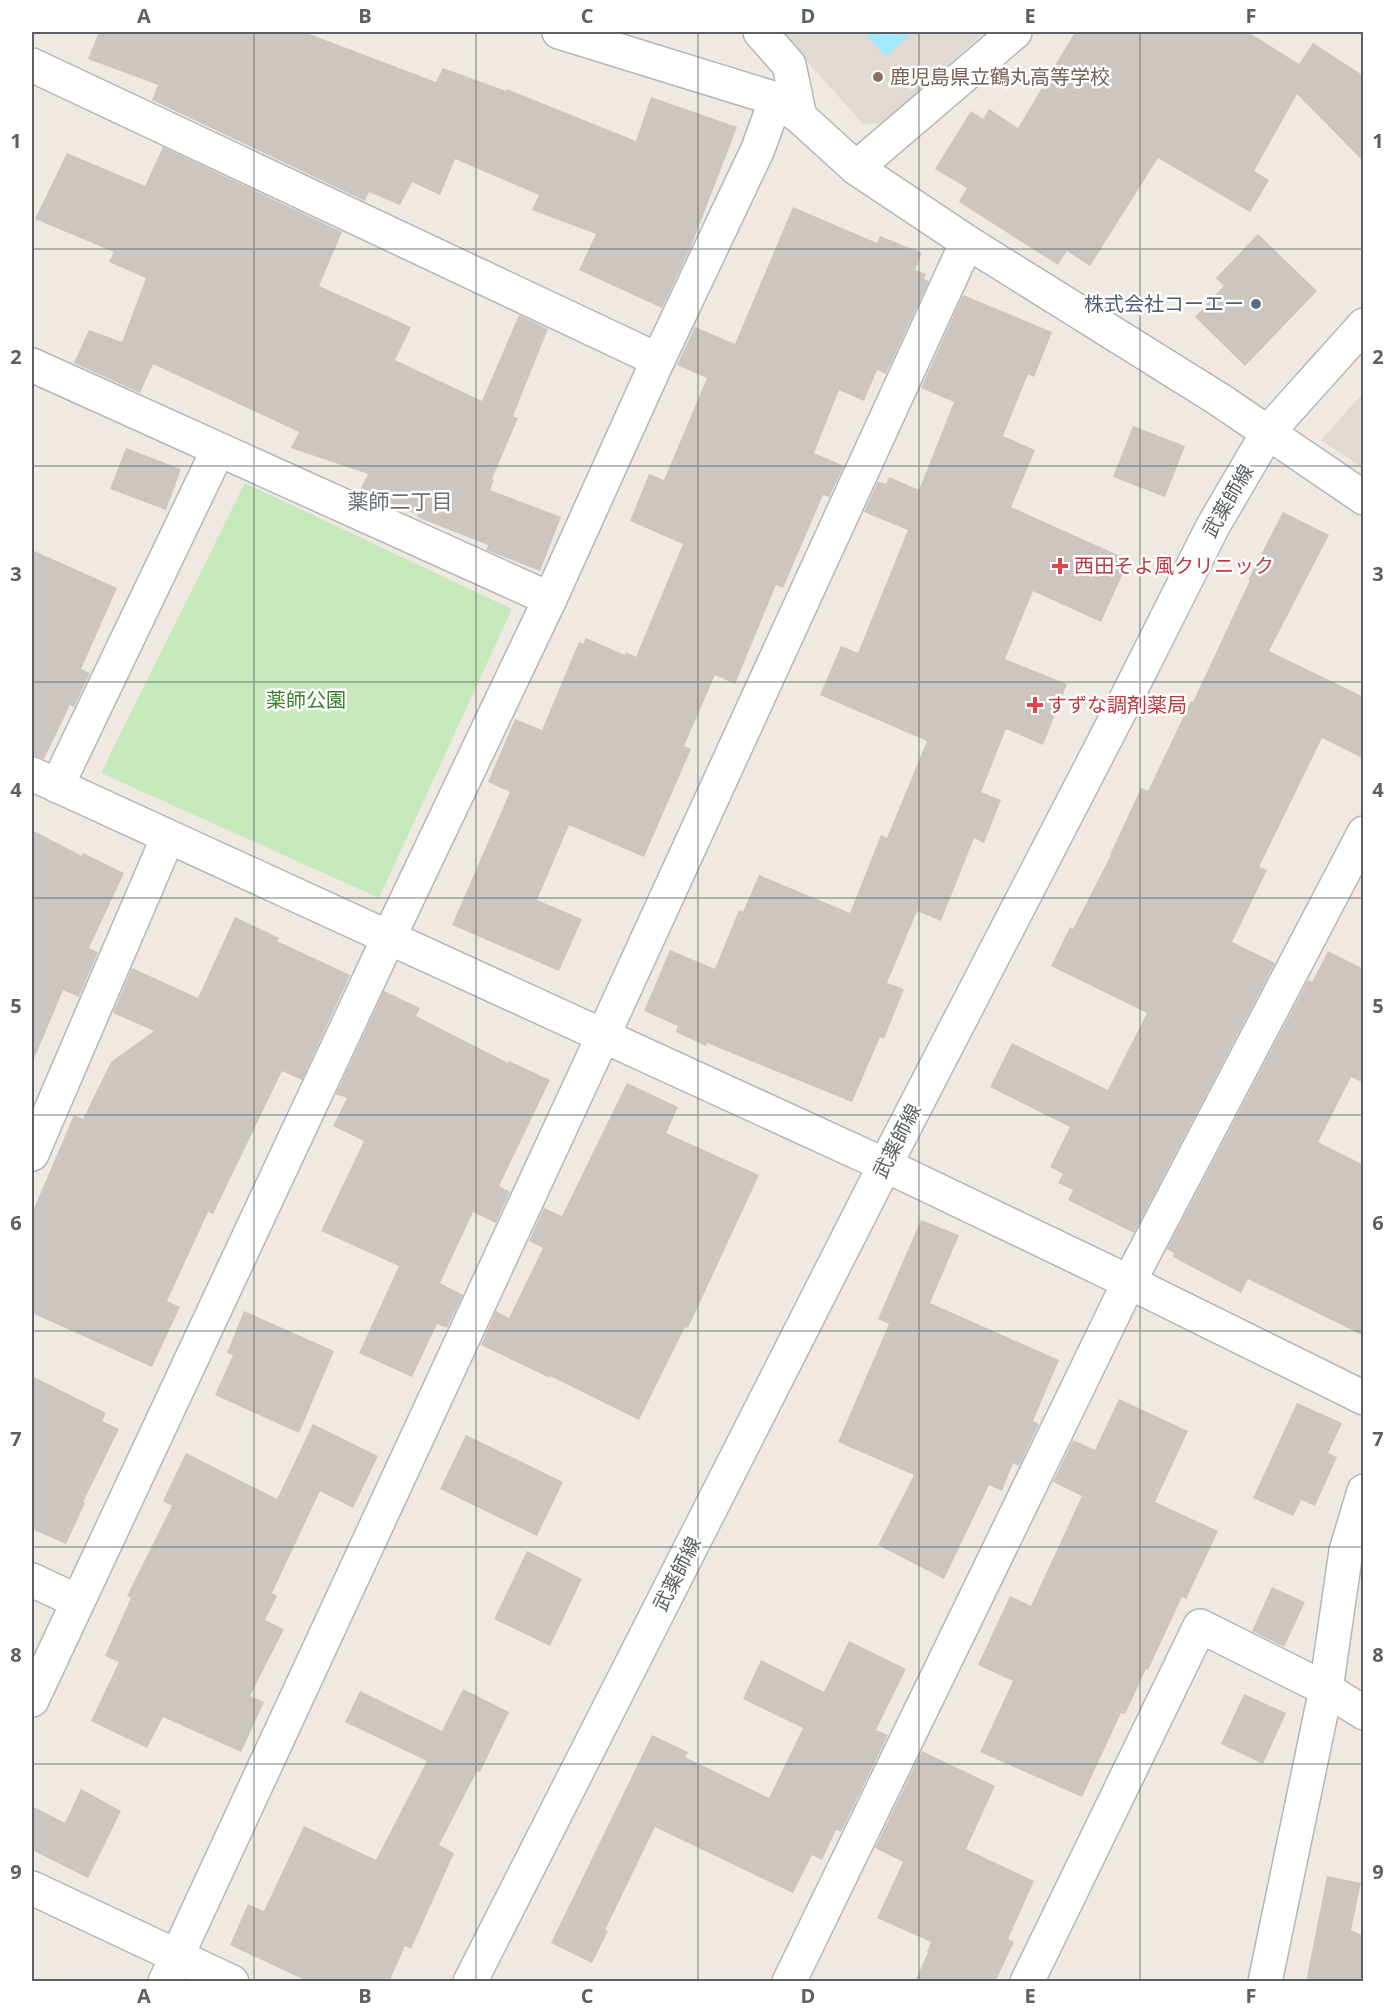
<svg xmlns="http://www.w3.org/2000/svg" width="1395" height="2013" font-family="'Open Sans','Noto Sans JP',sans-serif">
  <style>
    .education { fill: #e1dad2 }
    .green { fill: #c5e9bb }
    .water { fill: #a1eaff }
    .building { fill: #ccc5c0 }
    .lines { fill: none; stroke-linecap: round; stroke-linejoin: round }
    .street-casing { stroke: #b2b7ba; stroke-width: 36 }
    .secondary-casing { stroke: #b3b9be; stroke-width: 36 }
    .street { stroke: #fff; stroke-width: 33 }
    .secondary { stroke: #fff; stroke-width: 33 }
    .grid { fill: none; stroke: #5a6064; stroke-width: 1.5; stroke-opacity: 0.55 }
    .education-dot { fill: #8d6e63; stroke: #fff; stroke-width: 2 }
    .service-dot { fill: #5c6f8a; stroke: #fff; stroke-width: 2 }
    .health-dot { fill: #e0444e; stroke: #fff; stroke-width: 2 }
    .labels { text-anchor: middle; stroke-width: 5; stroke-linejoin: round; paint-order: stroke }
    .education-label { font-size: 20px; fill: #785e54; stroke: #fff; text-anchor: start }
    .service-label { font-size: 20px; fill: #4e5e75; stroke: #fff; text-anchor: end }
    .street-label { font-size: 20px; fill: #5a6064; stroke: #fff }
    .health-label { font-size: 20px; fill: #be3a42; stroke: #fff; text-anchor: start }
    .park-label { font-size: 20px; fill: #3a822b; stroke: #fff }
    .neighbourhood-label { font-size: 21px; fill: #6b7376; stroke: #fff }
    .neatline { fill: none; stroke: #5a6064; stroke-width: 2 }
    .grid-label { font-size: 20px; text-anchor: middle; font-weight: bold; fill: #5a6064 }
  </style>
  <rect width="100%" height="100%" fill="#efe9e1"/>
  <g class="education">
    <path d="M 781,32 L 985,32 L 884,123 L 863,124 Z"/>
    <path d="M 1363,393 L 1363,468 L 1321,440 Z"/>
  </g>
  <path class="green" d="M 245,483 L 512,609 L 379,898 L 101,773 Z"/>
  <path class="water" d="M 864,32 L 913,32 L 886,56 Z"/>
  <g class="building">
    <path d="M 99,32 L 304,32 L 436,82 L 443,68 L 506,91 L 507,89 L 636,141 L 651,97 L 737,127 L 690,249 L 662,308 L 579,270 L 596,234 L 532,210 L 539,195 L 455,159 L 440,195 L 412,182 L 400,205 L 369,192 L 365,201 L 152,100 L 158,85 L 88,59 Z"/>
    <path d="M 1075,32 L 1248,32 L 1299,64 L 1313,43 L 1364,76 L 1364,162 L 1297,94 L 1254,171 L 1269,180 L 1250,212 L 1158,158 L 1090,266 L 1067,251 L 1058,265 L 959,202 L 967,188 L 935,169 L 971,111 L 983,119 L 989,109 L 1018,128 Z"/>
    <path d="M 163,147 L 342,232 L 319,286 L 411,327 L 395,360 L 482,401 L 519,315 L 548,329 L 513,416 L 518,418 L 492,479 L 494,480 L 490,490 L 561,517 L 540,571 L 486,550 L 488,545 L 417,517 L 418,515 L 360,490 L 368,474 L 291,448 L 299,432 L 153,364 L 140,393 L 74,363 L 89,330 L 122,342 L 146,278 L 109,262 L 114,252 L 35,219 L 67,153 L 145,186 Z"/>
    <path d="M 793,207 L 877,243 L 880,236 L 922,253 L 915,270 L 926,274 L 924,279 L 929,281 L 886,374 L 877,370 L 864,401 L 839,390 L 814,453 L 844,466 L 829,497 L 823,495 L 783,588 L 776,585 L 735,684 L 715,675 L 684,746 L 691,749 L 644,857 L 569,825 L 537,900 L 582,919 L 559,971 L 452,925 L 510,792 L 488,782 L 515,719 L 542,730 L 579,642 L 583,644 L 586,638 L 625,655 L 626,652 L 636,657 L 683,544 L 630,521 L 649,474 L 664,480 L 707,378 L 677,365 L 695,327 L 735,344 Z"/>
    <path d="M 1258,234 L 1317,291 L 1245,366 L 1195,317 L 1224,286 L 1216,278 Z"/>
    <path d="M 963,295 L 1052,332 L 1034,377 L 1028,374 L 1003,436 L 1035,450 L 1011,507 L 1129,560 L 1101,622 L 1033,591 L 1005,659 L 1067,684 L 1043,745 L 1006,729 L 981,792 L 1001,800 L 984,843 L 974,838 L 941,921 L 917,911 L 887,983 L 904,989 L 884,1039 L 880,1037 L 852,1102 L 707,1043 L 706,1046 L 676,1032 L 678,1026 L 644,1011 L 670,950 L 715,969 L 739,910 L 743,912 L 759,875 L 850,913 L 881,835 L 887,838 L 927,741 L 820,695 L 841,646 L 858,653 L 908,530 L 864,512 L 878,481 L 886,484 L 889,477 L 919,490 L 954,402 L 921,388 Z"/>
    <path d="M 1133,426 L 1185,446 L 1165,497 L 1113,477 Z"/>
    <path d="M 126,448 L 181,469 L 166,510 L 110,489 Z"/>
    <path d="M 1283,512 L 1329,535 L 1269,651 L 1364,697 L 1364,759 L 1322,738 L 1259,867 L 1267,870 L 1232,942 L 1275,963 L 1134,1233 L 1068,1200 L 1073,1190 L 1058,1183 L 1063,1174 L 1050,1167 L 1070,1127 L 990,1087 L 1012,1043 L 1108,1090 L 1147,1013 L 1051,966 L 1070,927 L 1073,929 L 1111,855 L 1110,855 L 1141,788 L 1148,791 L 1191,701 L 1193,702 L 1250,580 L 1248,580 Z"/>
    <path d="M 32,550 L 117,588 L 81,669 L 90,673 L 74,707 L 70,705 L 44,759 L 32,755 Z"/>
    <path d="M 32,830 L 82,856 L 83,853 L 124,873 L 89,948 L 98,952 L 79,997 L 63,990 L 32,1064 Z"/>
    <path d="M 235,917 L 279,938 L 277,941 L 350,975 L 302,1080 L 282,1071 L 213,1214 L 208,1212 L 167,1301 L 180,1307 L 152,1367 L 32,1313 L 32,1213 L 74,1115 L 83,1119 L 111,1062 L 154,1031 L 113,1013 L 132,968 L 198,998 Z"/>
    <path d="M 1328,951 L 1364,969 L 1364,1083 L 1351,1077 L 1318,1142 L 1364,1165 L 1364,1336 L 1248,1279 L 1241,1293 L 1173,1257 L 1174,1253 L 1167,1249 L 1308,980 L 1312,982 Z"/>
    <path d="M 384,991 L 420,1008 L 416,1016 L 508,1063 L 509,1061 L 550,1080 L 499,1186 L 510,1192 L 496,1223 L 473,1212 L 440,1283 L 463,1295 L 447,1328 L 437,1324 L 412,1377 L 359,1353 L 399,1266 L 321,1231 L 364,1141 L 333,1126 L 347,1098 L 336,1094 Z"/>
    <path d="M 627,1083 L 678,1107 L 666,1133 L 759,1175 L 688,1328 L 685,1327 L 639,1420 L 550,1376 L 550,1378 L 481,1345 L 496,1311 L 509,1318 L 543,1248 L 529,1241 L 544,1208 L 562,1216 Z"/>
    <path d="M 921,1220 L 959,1235 L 930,1303 L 1059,1360 L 1033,1421 L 1039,1424 L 1019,1466 L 1013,1463 L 1002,1491 L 989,1485 L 944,1579 L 878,1545 L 914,1475 L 838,1442 L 889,1324 L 878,1319 Z"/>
    <path d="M 244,1311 L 334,1351 L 299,1433 L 215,1395 L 233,1355 L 227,1353 Z"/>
    <path d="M 32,1376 L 106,1413 L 102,1421 L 119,1429 L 83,1502 L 85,1503 L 66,1544 L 32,1529 Z"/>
    <path d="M 1119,1399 L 1188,1431 L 1155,1502 L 1218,1531 L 1186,1599 L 1182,1597 L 1148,1670 L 1146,1669 L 1125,1714 L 1121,1713 L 1082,1797 L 980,1752 L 1013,1681 L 978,1665 L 1010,1596 L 1031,1606 L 1082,1496 L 1053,1482 L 1073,1440 L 1095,1450 Z"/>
    <path d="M 1297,1403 L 1342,1423 L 1328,1453 L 1337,1457 L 1315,1506 L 1301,1500 L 1293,1516 L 1253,1498 Z"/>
    <path d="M 313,1424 L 378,1456 L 353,1508 L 320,1491 L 272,1593 L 277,1596 L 265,1620 L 284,1629 L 250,1696 L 264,1702 L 241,1752 L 163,1717 L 147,1748 L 91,1721 L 119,1662 L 105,1656 L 131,1598 L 127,1596 L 172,1506 L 163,1501 L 186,1453 L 277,1499 Z"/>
    <path d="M 466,1435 L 563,1482 L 537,1536 L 440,1489 Z"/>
    <path d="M 527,1551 L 582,1579 L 550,1646 L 494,1619 Z"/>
    <path d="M 1272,1587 L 1305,1602 L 1284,1647 L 1252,1631 Z"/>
    <path d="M 849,1641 L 906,1669 L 876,1730 L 888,1735 L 841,1832 L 836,1830 L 822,1860 L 812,1855 L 793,1893 L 655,1827 L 605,1930 L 608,1931 L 592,1963 L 551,1943 L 652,1735 L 688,1752 L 685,1757 L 769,1798 L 803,1728 L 743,1699 L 761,1660 L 824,1692 Z"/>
    <path d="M 463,1689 L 509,1712 L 480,1772 L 477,1771 L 439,1845 L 454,1853 L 411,1949 L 405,1946 L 389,1982 L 309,1982 L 230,1945 L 248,1904 L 264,1911 L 304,1826 L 376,1860 L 427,1761 L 345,1722 L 360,1691 L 442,1731 Z"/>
    <path d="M 1244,1694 L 1286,1713 L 1263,1764 L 1221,1744 Z"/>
    <path d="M 922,1751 L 995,1786 L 966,1849 L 1034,1881 L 1008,1939 L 1014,1942 L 995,1982 L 915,1982 L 928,1952 L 927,1952 L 931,1942 L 877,1918 L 903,1862 L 875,1848 Z"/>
    <path d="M 81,1789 L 121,1811 L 88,1878 L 32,1850 L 32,1806 L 65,1823 Z"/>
    <path d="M 1327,1876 L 1361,1883 L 1351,1930 L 1364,1936 L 1364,1982 L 1306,1982 Z"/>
  </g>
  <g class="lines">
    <g class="street-casing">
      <g id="street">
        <path d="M 559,32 L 776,99 L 800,117 L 856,168 L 967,242 L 1220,400 L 1364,498"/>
        <path d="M 760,32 L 789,65 L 800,117"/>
        <path d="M 32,65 L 658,360"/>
        <path d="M 856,168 L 1015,32"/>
        <path d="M 32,365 L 550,599"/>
        <path d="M 32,774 L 885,1165 L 1129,1282 L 1364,1398"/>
        <path d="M 57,786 L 218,450"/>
        <path d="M 32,1154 L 168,837"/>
        <path d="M 32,1580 L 77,1601"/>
        <path d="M 32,1700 L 389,937 L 550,599 L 658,360 L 758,149 L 776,99"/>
        <path d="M 32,1888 L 232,1982"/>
        <path d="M 165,1982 L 603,1036 L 967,242"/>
        <path d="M 789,1982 L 1129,1282 L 1364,833"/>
        <path d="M 1027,1982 L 1200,1626 L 1326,1689 L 1364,1713"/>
        <path d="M 1265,1982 L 1326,1689 L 1346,1551 L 1364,1491"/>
      </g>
    </g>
    <g class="secondary-casing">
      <path id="secondary" d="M 470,1982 L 885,1165 L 1123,705 L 1213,526 L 1268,432 L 1364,325"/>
    </g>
    <use href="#street" class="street"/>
    <use href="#secondary" class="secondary"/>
  </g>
  <path class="grid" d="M 254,32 L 254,1982M 476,32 L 476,1982M 698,32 L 698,1982M 919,32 L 919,1982M 1140,32 L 1140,1982M 32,249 L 1364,249M 32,466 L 1364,466M 32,682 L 1364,682M 32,898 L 1364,898M 32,1115 L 1364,1115M 32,1331 L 1364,1331M 32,1547 L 1364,1547M 32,1764 L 1364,1764"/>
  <circle class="education-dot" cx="878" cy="77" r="6"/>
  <circle class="service-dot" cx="1256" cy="304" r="6"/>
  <g class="health-dot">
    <path d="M1057 557h6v6h6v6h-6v6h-6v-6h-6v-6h6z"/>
    <path d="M1032 696h6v6h6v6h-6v6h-6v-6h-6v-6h6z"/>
  </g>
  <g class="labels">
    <g class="education-label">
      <text x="890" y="84">鹿児島県立鶴丸高等学校</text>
    </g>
    <g class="service-label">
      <text x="1244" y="311">株式会社コーエー</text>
    </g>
    <g class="street-label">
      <text transform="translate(1228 501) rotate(-60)" y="7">武薬師線</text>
      <text transform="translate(897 1141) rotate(-63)" y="7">武薬師線</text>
      <text transform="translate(677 1574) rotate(-63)" y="7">武薬師線</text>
    </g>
    <g class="health-label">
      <text x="1074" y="573">西田そよ風クリニック</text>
      <text x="1047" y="712">すずな調剤薬局</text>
    </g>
    <g class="park-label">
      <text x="306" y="707">薬師公園</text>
    </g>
    <g class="neighbourhood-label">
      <text x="400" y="509">薬師二丁目</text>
    </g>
  </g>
  <rect width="1395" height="2013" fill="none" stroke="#ffffff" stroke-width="66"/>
  <rect x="33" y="33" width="1329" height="1947" class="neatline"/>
  <g class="grid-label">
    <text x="144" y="23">A</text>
    <text x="365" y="23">B</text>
    <text x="587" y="23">C</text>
    <text x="808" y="23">D</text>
    <text x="1030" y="23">E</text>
    <text x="1251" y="23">F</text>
    <text x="16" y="148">1</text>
    <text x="1378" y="148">1</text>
    <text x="16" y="364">2</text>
    <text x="1378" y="364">2</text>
    <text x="16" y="581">3</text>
    <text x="1378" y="581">3</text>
    <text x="16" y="797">4</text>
    <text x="1378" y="797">4</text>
    <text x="16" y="1013">5</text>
    <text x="1378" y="1013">5</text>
    <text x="16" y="1230">6</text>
    <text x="1378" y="1230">6</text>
    <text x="16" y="1446">7</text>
    <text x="1378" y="1446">7</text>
    <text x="16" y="1662">8</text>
    <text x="1378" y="1662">8</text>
    <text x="16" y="1879">9</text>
    <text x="1378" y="1879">9</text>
    <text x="144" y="2003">A</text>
    <text x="365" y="2003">B</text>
    <text x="587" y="2003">C</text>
    <text x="808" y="2003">D</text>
    <text x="1030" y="2003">E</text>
    <text x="1251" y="2003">F</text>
  </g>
</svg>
